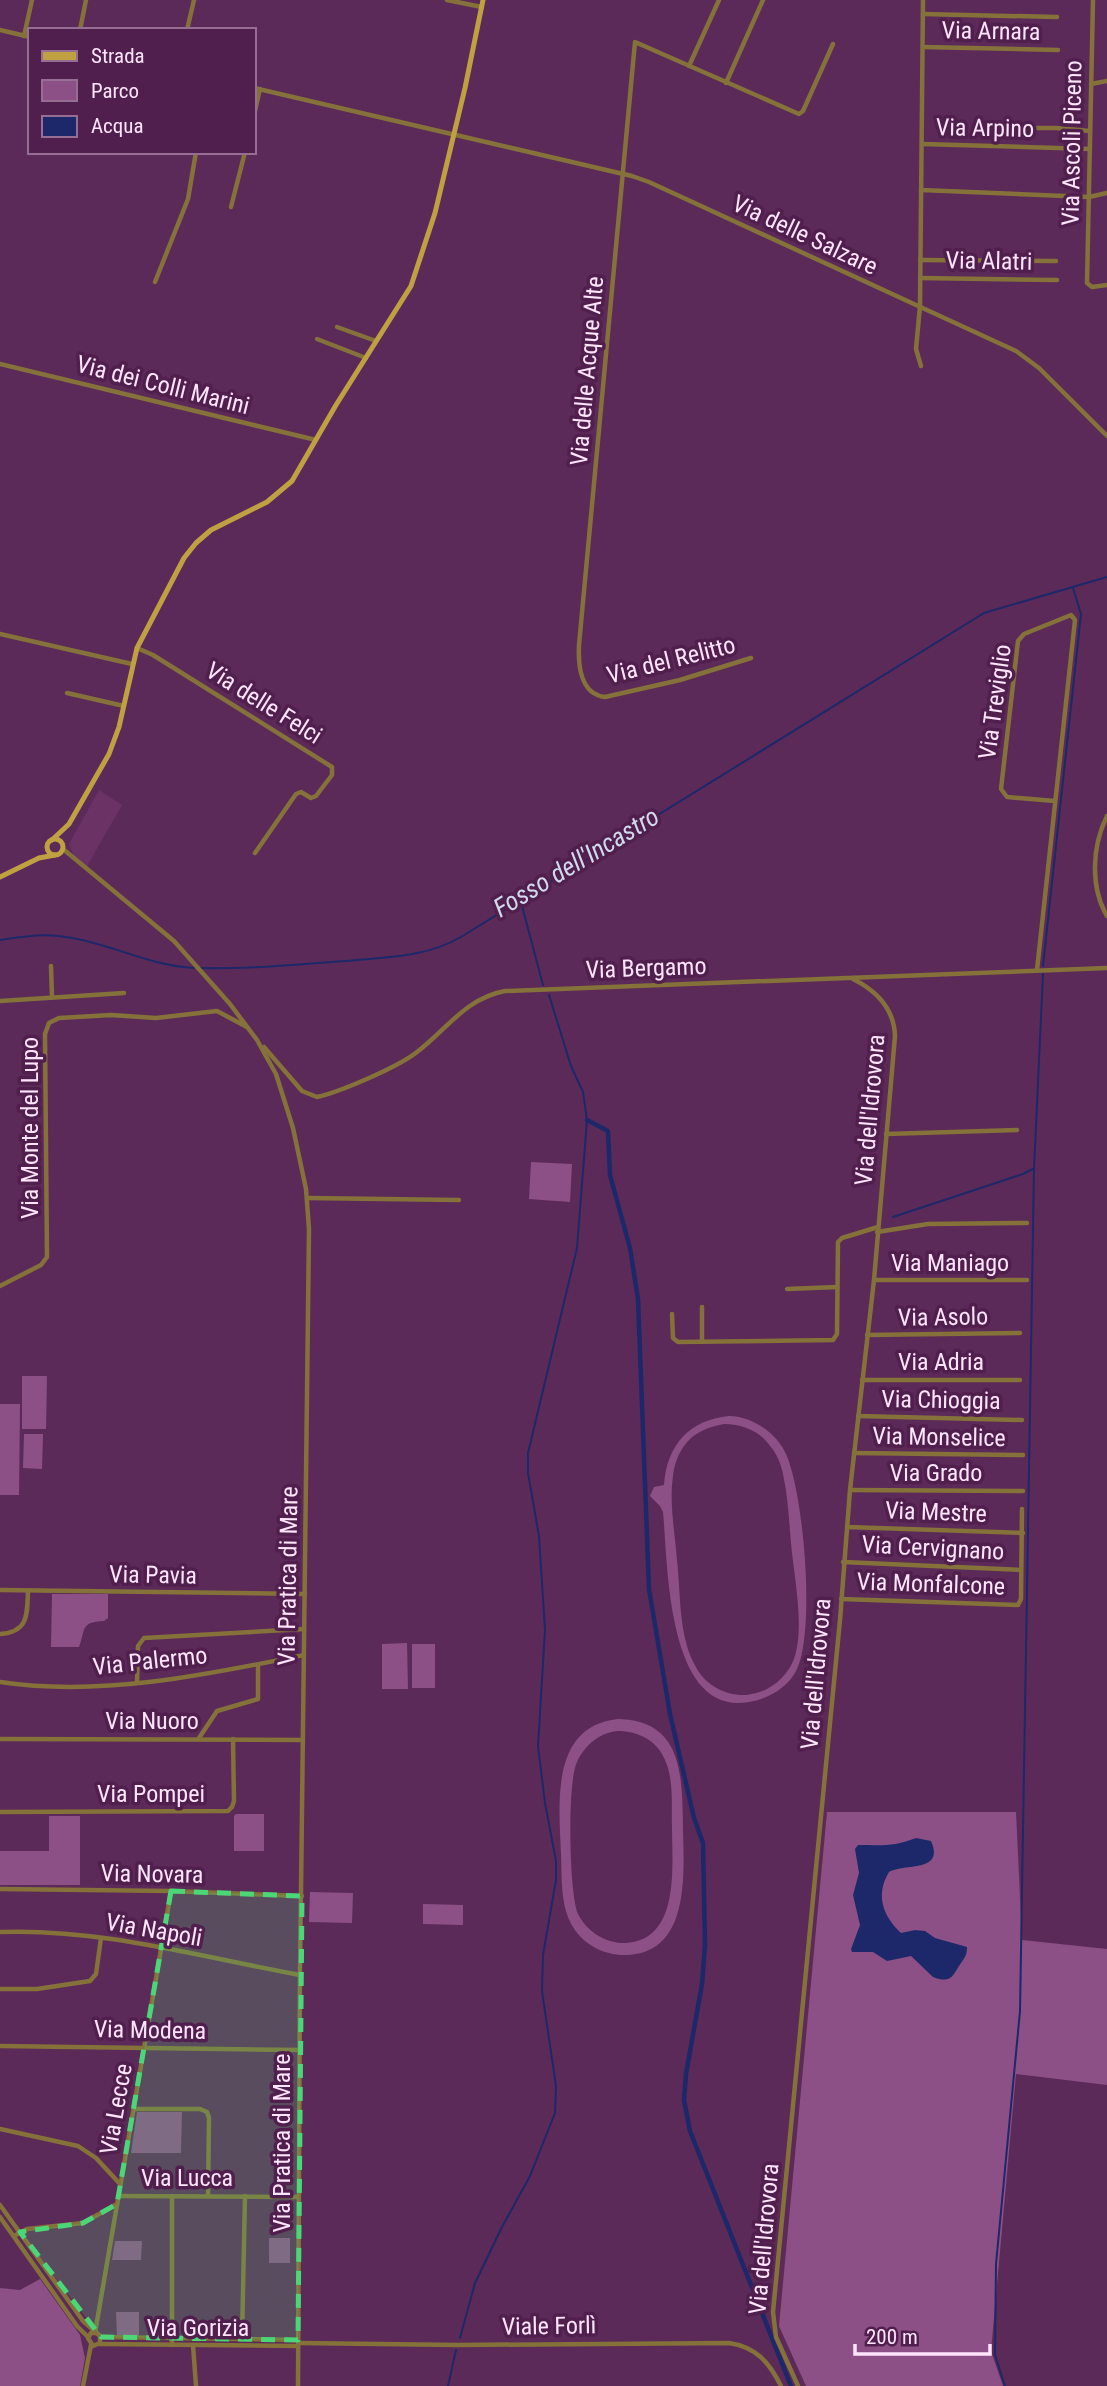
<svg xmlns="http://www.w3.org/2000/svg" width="1107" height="2386" font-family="'Roboto Condensed',sans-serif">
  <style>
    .built { fill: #6b3266 }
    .green { fill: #8c5086; fill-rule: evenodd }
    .water { fill: #1c2869 }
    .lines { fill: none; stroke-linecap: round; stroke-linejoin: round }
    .stream { stroke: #1c2869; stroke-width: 2 }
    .canal { stroke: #1c2869; stroke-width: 4.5 }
    .minor { stroke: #85713a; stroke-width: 4.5 }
    .major { stroke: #c0a142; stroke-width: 5 }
    .marked { fill: #4bd677; fill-opacity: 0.2; stroke: #4bd677; stroke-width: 5; stroke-dasharray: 14 9; stroke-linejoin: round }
    .labels { text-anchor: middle; stroke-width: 7; stroke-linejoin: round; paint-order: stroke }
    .street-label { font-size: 24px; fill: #fee5fb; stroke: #511f4d }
    .water-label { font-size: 26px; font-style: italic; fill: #d1d9ed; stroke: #511f4d }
  </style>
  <rect width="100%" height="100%" fill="#5c2a58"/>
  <path class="built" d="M 99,790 L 122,805 L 87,866 L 75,859 L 69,844 Z"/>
  <g class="green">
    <path d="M 531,1162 L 572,1164 L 570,1202 L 529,1199 Z"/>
    <path d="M 22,1376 L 47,1376 L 46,1429 L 22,1429 Z"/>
    <path d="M 0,1404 L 20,1404 L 19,1495 L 0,1495 Z"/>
    <path d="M 729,1416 C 751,1416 775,1432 785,1452 C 804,1490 816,1634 796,1671 C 787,1688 768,1699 749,1702 C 666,1717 668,1562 663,1512 L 660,1506 L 650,1496 L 654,1487 L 664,1485 C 667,1445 689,1420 729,1416 ZM 724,1424 C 742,1424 760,1431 770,1446 C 777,1454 781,1464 783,1474 C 788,1497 789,1520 791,1543 C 794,1577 805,1627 794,1659 C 786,1679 768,1693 746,1695 C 726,1696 707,1686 697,1669 C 678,1638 681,1595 677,1560 C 675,1533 669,1504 673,1476 C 674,1466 678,1454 684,1446 C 694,1432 708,1427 724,1424 Z"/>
    <path d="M 24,1434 L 43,1434 L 42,1469 L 23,1468 Z"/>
    <path d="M 52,1594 L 108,1594 L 108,1618 L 104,1621 C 80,1622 86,1629 79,1647 L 51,1647 Z"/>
    <path d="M 407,1643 L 408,1689 L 382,1689 L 382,1644 Z"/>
    <rect x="412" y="1644" width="23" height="44"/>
    <path d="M 618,1719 C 685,1720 682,1780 683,1830 C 684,1874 690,1953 627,1955 C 605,1956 584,1945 573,1927 C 560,1906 562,1877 561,1854 C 559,1804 550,1726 618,1719 ZM 617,1731 C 635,1731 653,1738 662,1754 C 675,1776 671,1804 672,1827 C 672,1867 681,1944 621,1943 C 603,1942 586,1930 578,1914 C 569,1894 567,1782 577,1762 C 585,1745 599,1733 617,1731 Z"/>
    <path d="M 827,1812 L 1016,1812 L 1022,1940 L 1107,1949 L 1107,2085 L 1016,2074 L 991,2351 L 1003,2386 L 806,2386 L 779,2326 Z"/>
    <path d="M 236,1814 L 264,1814 L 264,1851 L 234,1851 L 234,1816 Z"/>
    <path d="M 49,1816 L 80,1816 L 80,1885 L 0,1885 L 0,1851 L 49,1851 Z"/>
    <path d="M 310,1892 L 353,1893 L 352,1923 L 309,1922 Z"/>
    <path d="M 423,1904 L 463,1905 L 463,1925 L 423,1924 Z"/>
    <path d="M 137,2112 L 182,2112 L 181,2153 L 131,2153 Z"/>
    <rect x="269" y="2238" width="21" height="25"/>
    <path d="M 115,2241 L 142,2241 L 141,2260 L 112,2260 Z"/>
    <path d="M 40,2279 L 80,2335 L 85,2358 L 80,2386 L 0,2386 L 0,2288 L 20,2290 Z"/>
    <path d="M 116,2312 L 139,2312 L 139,2336 L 117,2336 Z"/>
  </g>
  <path class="water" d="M 916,1838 L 931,1841 C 945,1873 905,1863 889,1872 C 875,1895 883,1916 901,1933 L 915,1930 L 925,1931 L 935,1938 L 967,1947 C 967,1955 965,1957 961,1963 C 952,1976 952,1984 933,1977 L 911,1956 L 887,1961 L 873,1952 L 852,1952 L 851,1949 L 860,1925 L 853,1895 L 859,1873 L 855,1849 L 858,1845 C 882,1845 893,1847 916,1838 Z"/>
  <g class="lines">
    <g class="stream">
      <path d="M 521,902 L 543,985"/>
      <path d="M 0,940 C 22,937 44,933 66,937 C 110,943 149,966 194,968"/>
      <path d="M 1043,966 L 1081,614 L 1073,588"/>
      <path d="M 199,968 C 249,969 296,965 345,961 C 385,957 425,958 461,937 L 984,613 L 1107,577"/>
      <path d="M 893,1217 L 1023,1174 L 1033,1169"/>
      <path d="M 460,2338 L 475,2283 L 502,2227 L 530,2176 L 555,2113 L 556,2086 L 542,1991 L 543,1955 L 556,1880 L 556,1861 L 545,1803 L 538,1746 L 545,1630 L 539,1536 L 528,1473 L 528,1453 L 577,1248 L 587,1120 L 583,1092 L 571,1066 L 549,995"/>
      <path d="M 448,2386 L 456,2350"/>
      <path d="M 1005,2386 L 995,2355 L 996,2264 L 1020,2011 L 1034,1169 L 1043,974"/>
    </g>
    <path class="canal" d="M 587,1120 L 608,1131 L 610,1175 L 630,1248 L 638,1299 L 649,1589 L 670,1714 L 694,1818 L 703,1843 L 705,1945 L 702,1984 L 686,2074 L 684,2100 L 690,2131 L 791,2386"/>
    <g class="minor">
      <path d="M 447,0 L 482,7"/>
      <path d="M 1093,0 L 1087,283 L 1092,287 L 1107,285"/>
      <path d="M 923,14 L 1057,17"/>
      <path d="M 0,30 L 30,37"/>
      <path d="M 80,30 L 86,0"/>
      <path d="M 187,30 L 194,0"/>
      <path d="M 24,36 L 32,0"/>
      <path d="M 923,47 L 1058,50"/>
      <path d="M 689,66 L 719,0"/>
      <path d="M 726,83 L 763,0"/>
      <path d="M 1091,84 L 1107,81"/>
      <path d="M 254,88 L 632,176 L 649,182 L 1016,351 L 1039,368 L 1107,436"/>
      <path d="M 254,115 L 260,89"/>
      <path d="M 994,128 L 1056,128 L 1090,131"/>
      <path d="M 922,144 L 1090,149"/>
      <path d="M 921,190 L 1089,197 L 1107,193"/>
      <path d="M 231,207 L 245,152"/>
      <path d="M 920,260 L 1056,261"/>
      <path d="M 920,278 L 1057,280"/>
      <path d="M 155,282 L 188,199 L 196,152"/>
      <path d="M 337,327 L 376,341"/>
      <path d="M 317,339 L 366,358"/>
      <path d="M 0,364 L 316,440"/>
      <path d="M 921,366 L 916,349 L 920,306 L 923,0"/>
      <path d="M 0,634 L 132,664"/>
      <path d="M 137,648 L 153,655 L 332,767 L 332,775 L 316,796 L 311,798 L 301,792 L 296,794 L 255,853"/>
      <path d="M 751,658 L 680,680 L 605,697 C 580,694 578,664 579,645 L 635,42 L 799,114 L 803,111 L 833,44"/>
      <path d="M 67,693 L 124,706"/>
      <path d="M 1107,816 C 1092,846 1090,887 1107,916"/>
      <path d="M 63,849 L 174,941 L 230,1004 L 257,1040 L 276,1074 L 293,1128 L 306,1189 L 309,1229 L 300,1975 L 298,2386"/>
      <path d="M 51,966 L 52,997"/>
      <path d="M 1037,970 L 1075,620 L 1071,615 L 1024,634 L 1018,641 L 1001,789 L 1007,797 L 1055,801"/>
      <path d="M 0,1001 L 124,993"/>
      <path d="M 264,1047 L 302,1091 L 317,1097 C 340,1092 398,1067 417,1052 C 446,1030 466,998 505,991 L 1107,968"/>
      <path d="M 886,1134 L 1017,1130"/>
      <path d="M 307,1198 L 459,1200"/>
      <path d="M 877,1232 L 928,1224 L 1027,1223"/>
      <path d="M 874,1280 L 1027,1280"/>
      <path d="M 0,1286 L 41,1265 L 47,1257 L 45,1034 L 49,1023 L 59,1018 L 111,1015 L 156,1018 L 217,1011 L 247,1027"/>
      <path d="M 787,1289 L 837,1287"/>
      <path d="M 702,1307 L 702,1342"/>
      <path d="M 672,1314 L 673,1338 L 678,1342 L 833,1340 L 837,1334 L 838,1242 L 842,1238 L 878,1227"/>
      <path d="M 867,1335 L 1020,1333"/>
      <path d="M 862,1380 L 1020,1380"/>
      <path d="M 858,1416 L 1022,1420"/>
      <path d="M 854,1453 L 1023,1455"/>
      <path d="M 850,1490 L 1023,1491"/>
      <path d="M 847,1527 L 1023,1533"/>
      <path d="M 843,1562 L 1021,1570"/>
      <path d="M 0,1590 L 305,1594"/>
      <path d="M 841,1599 L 1018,1605 L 1021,1599 L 1022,1509"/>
      <path d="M 0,1634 C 29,1632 27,1614 28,1591"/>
      <path d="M 0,1682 C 100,1697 206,1675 304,1655"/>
      <path d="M 137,1683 L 138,1646 L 144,1638 L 304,1629"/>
      <path d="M 199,1738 L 217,1711 L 258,1699 L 258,1665"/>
      <path d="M 0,1739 L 303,1740"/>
      <path d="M 0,1812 L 228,1811 L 232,1807 L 234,1801 L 233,1739"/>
      <path d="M 0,1889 L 171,1891 L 302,1896"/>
      <path d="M 0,1932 C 100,1928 201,1957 300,1975"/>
      <path d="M 0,1989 L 37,1989 L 90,1981 L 96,1974 L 101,1938"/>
      <path d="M 0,2046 L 300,2050"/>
      <path d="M 134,2109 L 200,2109 L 207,2112 L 209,2118 L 208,2196"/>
      <path d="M 0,2129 L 78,2146 L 96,2158 L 120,2184"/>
      <path d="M 118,2196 L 298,2197"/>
      <path d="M 0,2205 L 83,2321 L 100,2336 L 100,2343 L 93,2346 L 88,2338 L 91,2333 L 95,2333"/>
      <path d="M 0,2217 L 77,2326 L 88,2337"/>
      <path d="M 14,2236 L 27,2229 L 83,2223 L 117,2204"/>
      <path d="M 95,2333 L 171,1891"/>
      <path d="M 101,2337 L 298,2340"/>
      <path d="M 242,2339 L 245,2196"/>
      <path d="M 298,2343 L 458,2345 L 729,2343 C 756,2347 769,2362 781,2386"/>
      <path d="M 99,2344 L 298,2346"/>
      <path d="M 172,2345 L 172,2196"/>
      <path d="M 193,2345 L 196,2386"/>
      <path d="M 83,2386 L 91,2345"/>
      <path d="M 798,2386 L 776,2337 L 773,2312 L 840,1620 L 850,1490 L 874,1280 L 895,1036 C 894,1008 877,991 853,979"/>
    </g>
    <g class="major">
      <circle cx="55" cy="847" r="8"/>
      <path d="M 52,840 L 69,824 L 109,754 L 119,727 L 137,648 L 184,558 L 196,543 L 211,530 L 267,502 L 292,481 L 336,405 L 411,286 L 435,213 L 465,88 L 483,0"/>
      <path d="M 0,877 L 39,858 L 55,855"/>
    </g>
  </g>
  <path class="marked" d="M 171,1891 L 302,1896 L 298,2340 L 101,2337 L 20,2232 L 83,2223 L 117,2204 Z"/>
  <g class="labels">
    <g class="street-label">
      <text transform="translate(991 31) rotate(1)" y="8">Via Arnara</text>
      <text transform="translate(985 128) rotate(1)" y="8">Via Arpino</text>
      <text transform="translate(1072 143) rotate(-89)" y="8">Via Ascoli Piceno</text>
      <text transform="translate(805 235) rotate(25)" y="8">Via delle Salzare</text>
      <text transform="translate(989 261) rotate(1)" y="8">Via Alatri</text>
      <text transform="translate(587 371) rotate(-85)" y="8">Via delle Acque Alte</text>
      <text transform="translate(163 385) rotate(14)" y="8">Via dei Colli Marini</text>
      <text transform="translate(671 660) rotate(-14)" y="8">Via del Relitto</text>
      <text transform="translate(995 702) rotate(-82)" y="8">Via Treviglio</text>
      <text transform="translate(264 703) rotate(32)" y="8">Via delle Felci</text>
      <text transform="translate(646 968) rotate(-2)" y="8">Via Bergamo</text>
      <text transform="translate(870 1110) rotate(-85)" y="8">Via dell'Idrovora</text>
      <text transform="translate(30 1128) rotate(-90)" y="8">Via Monte del Lupo</text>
      <text x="950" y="1271">Via Maniago</text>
      <text transform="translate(943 1317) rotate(-1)" y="8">Via Asolo</text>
      <text x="941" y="1370">Via Adria</text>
      <text transform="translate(941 1400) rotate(1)" y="8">Via Chioggia</text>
      <text transform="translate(939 1437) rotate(1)" y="8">Via Monselice</text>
      <text x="936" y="1481">Via Grado</text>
      <text transform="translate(936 1512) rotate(2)" y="8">Via Mestre</text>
      <text transform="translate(933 1548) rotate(3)" y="8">Via Cervignano</text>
      <text transform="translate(153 1575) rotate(1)" y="8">Via Pavia</text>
      <text transform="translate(288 1576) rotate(-89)" y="8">Via Pratica di Mare</text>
      <text transform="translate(931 1584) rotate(2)" y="8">Via Monfalcone</text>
      <text transform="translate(150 1661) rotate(-6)" y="8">Via Palermo</text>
      <text transform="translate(816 1674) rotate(-85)" y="8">Via dell'Idrovora</text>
      <text x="152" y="1729">Via Nuoro</text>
      <text x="151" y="1802">Via Pompei</text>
      <text transform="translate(152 1874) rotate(1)" y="8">Via Novara</text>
      <text transform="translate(154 1930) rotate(10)" y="8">Via Napoli</text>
      <text transform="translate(150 2030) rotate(1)" y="8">Via Modena</text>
      <text transform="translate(116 2109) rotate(-80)" y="8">Via Lecce</text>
      <text transform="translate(282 2143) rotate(-90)" y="8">Via Pratica di Mare</text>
      <text x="187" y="2186">Via Lucca</text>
      <text transform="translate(764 2239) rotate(-85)" y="8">Via dell'Idrovora</text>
      <text transform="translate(549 2326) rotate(-1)" y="8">Viale Forlì</text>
      <text x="198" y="2336">Via Gorizia</text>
    </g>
    <g class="water-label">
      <text transform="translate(576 862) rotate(-31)" y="9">Fosso dell'Incastro</text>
    </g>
  </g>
  <rect x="28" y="28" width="228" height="126" fill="#511f4d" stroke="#966e93" stroke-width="2"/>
  <rect x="42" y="51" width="35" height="10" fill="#c0a142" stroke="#966e93" stroke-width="2"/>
  <text x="91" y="63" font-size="21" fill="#fee5fb">Strada</text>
  <rect x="42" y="80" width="35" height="21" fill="#8c5086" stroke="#966e93" stroke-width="2"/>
  <text x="91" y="98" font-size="21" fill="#fee5fb">Parco</text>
  <rect x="42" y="116" width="35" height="21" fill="#1c2869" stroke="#966e93" stroke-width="2"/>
  <text x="91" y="133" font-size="21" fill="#fee5fb">Acqua</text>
  <path d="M855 2344v10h135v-10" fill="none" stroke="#fee5fb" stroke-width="3.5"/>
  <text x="866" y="2344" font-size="21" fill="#fee5fb" stroke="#511f4d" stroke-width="5" paint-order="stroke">200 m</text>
</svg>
